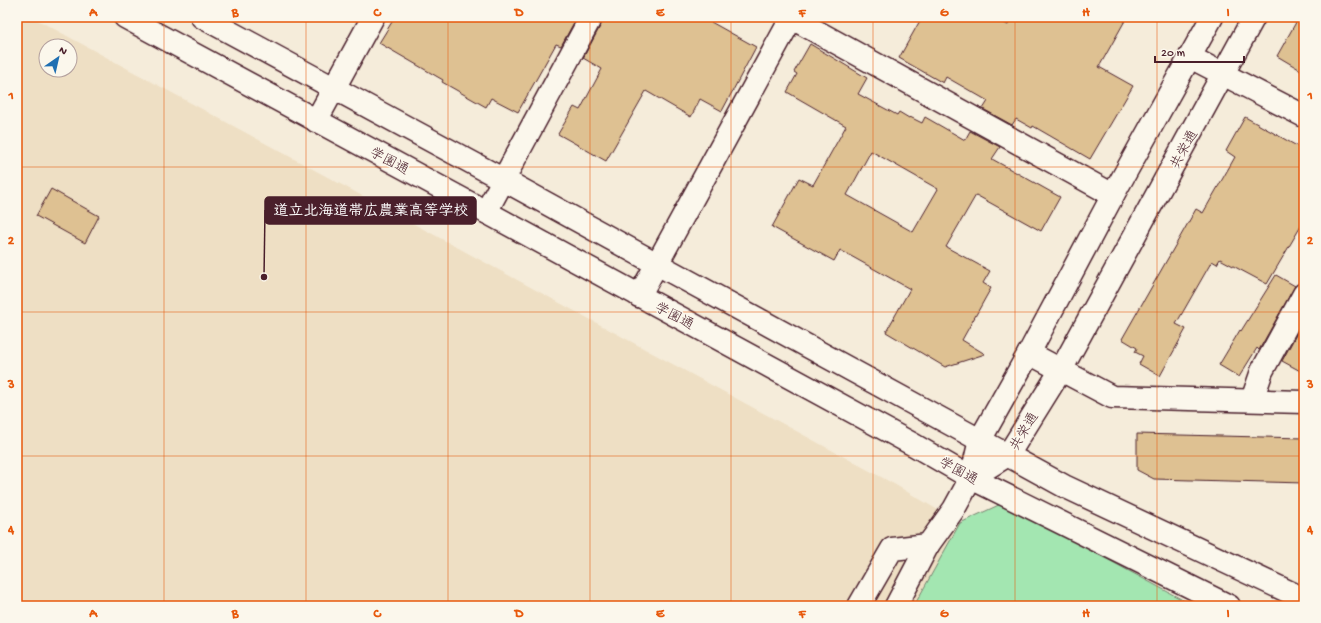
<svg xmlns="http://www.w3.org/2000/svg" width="1321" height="623" font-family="'Gochi Hand','Klee One',sans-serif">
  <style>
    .built { fill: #eedfc4; fill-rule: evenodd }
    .green { fill: #a3e6b1; stroke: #76826e }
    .building { fill: #dec192; stroke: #4a1f2b; fill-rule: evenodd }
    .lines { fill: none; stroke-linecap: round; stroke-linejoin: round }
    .street-casing { stroke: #4a1f2b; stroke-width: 25 }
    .secondary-casing { stroke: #4a1f2b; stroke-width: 25 }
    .street { stroke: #fbf7ec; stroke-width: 22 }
    .secondary { stroke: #fbf7ec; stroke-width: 22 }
    .grid { fill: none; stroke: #e8590c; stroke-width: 1; stroke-opacity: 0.55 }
    .labels { text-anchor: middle; stroke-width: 3; stroke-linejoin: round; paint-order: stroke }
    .street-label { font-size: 14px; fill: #4a1f2b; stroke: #fbf7ec }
    .leader { fill: none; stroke: #4a1f2b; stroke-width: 1.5 }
    .callout-dot { fill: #4a1f2b; stroke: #fbf7ec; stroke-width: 1.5 }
    .callout { fill: #4a1f2b; stroke: #4a1f2b; stroke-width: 1.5 }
    .callout-label { font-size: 15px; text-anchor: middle; font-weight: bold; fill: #fff }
    .neatline { fill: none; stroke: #e8590c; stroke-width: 1.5 }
    .grid-label { font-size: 13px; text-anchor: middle; font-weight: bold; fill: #e8590c }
  </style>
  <rect width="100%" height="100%" fill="#f5ecda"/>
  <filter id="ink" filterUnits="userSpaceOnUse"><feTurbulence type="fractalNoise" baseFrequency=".025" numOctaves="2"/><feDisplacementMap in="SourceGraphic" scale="8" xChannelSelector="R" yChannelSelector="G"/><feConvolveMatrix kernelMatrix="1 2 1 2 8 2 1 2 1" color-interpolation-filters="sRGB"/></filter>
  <g filter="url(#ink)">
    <path class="built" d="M 17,17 L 32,17 L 894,484 L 960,523 L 914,606 L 17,606 ZM 46,46 L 70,46 L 70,70 L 46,70 Z"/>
    <path class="green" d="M 1003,503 L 1194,606 L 914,606 L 960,523 Z"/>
    <g class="building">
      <path d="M 395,17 L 577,17 L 561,46 L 556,44 L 518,112 L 491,98 L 486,107 L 442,82 L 443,80 L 379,43 Z"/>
      <path d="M 603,17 L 702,17 L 756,47 L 722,111 L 700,99 L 691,117 L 646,91 L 606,161 L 558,134 L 574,107 L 580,110 L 602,69 L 583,58 L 602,23 Z"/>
      <path d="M 922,17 L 993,17 L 1008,25 L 1013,17 L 1127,17 L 1099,67 L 1133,86 L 1090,159 L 1033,126 L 1032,128 L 1016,119 L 1012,125 L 983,109 L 988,101 L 946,77 L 943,83 L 899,58 Z"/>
      <path d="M 1299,17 L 1304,17 L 1304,72 L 1277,56 Z"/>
      <path d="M 810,44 L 867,78 L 858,94 L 897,115 L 899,112 L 909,118 L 910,117 L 922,123 L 925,117 L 965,140 L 970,131 L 1000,147 L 992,159 L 1060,197 L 1041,231 L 976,195 L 946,247 L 990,271 L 983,283 L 991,288 L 962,340 L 985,354 L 945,367 L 886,332 L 910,289 L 840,250 L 834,261 L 772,227 L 799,178 L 813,185 L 846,126 L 787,92 L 797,74 L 794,72 ZM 871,151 L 938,189 L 913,232 L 847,195 Z"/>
      <path d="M 1245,117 L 1304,150 L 1304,221 L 1267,284 L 1220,259 L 1217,264 L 1212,261 L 1176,324 L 1186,329 L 1160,376 L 1139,364 L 1143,356 L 1135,352 L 1137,348 L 1122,339 L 1196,209 L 1203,213 L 1235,157 L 1226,151 Z"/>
      <path d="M 51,189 L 99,216 L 85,243 L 36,216 Z"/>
      <path d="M 1276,275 L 1295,286 L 1259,350 L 1257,348 L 1239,377 L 1219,365 L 1240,330 L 1241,331 Z"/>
      <path d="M 1304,320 L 1304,373 L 1282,361 Z"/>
      <path d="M 1137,434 L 1304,438 L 1304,483 L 1154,479 L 1137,470 Z"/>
    </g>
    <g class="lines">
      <g class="street-casing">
        <g id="street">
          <path d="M 792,18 L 1113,195"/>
          <path d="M 1190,57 L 1304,116"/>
          <path d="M 316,121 L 373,17"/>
          <path d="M 486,212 L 591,17"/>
          <path d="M 639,296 L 657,264 L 792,17"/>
          <path d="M 1029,353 L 1112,397 L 1304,402"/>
          <path d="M 1252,400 L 1262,371 L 1304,294"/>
          <path d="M 859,606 L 892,549 L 928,545"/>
          <path d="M 896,606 L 928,545"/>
        </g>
      </g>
      <g class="secondary-casing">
        <g id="secondary">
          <path d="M 125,17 L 486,212 L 914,445 L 971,478 L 1229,606"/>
          <path d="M 202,17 L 504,180 L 657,264 L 1064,486 L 1304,599"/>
          <path d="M 971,478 L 1008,455 L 1061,370 L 1254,17"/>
          <path d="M 928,545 L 954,509 L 971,478 L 980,440 L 1029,353 L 1113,195 L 1212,17"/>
        </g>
      </g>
      <use href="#street" class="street"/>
      <use href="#secondary" class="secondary"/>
    </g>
  </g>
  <path class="grid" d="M 164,17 L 164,606M 306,17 L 306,606M 448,17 L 448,606M 590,17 L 590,606M 731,17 L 731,606M 873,17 L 873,606M 1015,17 L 1015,606M 1157,17 L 1157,606M 17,167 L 1304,167M 17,312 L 1304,312M 17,456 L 1304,456"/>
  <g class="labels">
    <g class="street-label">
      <text transform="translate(1183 149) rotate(-61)" y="5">共栄通</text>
      <text transform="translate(390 160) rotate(28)" y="5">学園通</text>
      <text transform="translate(675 315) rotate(28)" y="5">学園通</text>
      <text transform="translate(1023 431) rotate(-59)" y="5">共栄通</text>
      <text transform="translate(959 470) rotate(29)" y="5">学園通</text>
    </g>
  </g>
  <path class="leader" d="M264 277L265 210"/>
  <circle class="callout-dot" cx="264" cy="277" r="4"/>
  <rect class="callout" x="265" y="197" width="211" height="27" rx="4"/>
  <g class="callout-label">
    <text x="371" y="215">道立北海道帯広農業高等学校</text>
  </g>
  <rect width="1321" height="623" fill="none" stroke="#fbf7ec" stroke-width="44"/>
  <g transform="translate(58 58) rotate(34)"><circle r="19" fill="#fbf7ec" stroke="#b4a19f"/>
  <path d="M0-3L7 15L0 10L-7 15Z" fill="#1f6fb2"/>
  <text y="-6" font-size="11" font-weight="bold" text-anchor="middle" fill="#4a1f2b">N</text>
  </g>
  <path d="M1155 56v6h89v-6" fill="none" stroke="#4a1f2b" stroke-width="2"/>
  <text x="1161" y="56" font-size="12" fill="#4a1f2b" stroke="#fbf7ec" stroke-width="3" paint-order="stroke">20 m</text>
  <rect x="22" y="22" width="1277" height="579" class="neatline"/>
  <g class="grid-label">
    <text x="93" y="16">A</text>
    <text x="235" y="16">B</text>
    <text x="377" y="16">C</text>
    <text x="519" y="16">D</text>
    <text x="660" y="16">E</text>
    <text x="802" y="16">F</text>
    <text x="944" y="16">G</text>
    <text x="1086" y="16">H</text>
    <text x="1228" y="16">I</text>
    <text x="11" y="99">1</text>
    <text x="1310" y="99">1</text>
    <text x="11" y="244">2</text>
    <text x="1310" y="244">2</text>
    <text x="11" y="388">3</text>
    <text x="1310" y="388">3</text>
    <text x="11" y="533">4</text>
    <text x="1310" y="533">4</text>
    <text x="93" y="617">A</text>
    <text x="235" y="617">B</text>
    <text x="377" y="617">C</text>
    <text x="519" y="617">D</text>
    <text x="660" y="617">E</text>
    <text x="802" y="617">F</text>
    <text x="944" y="617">G</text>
    <text x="1086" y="617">H</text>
    <text x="1228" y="617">I</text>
  </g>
</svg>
